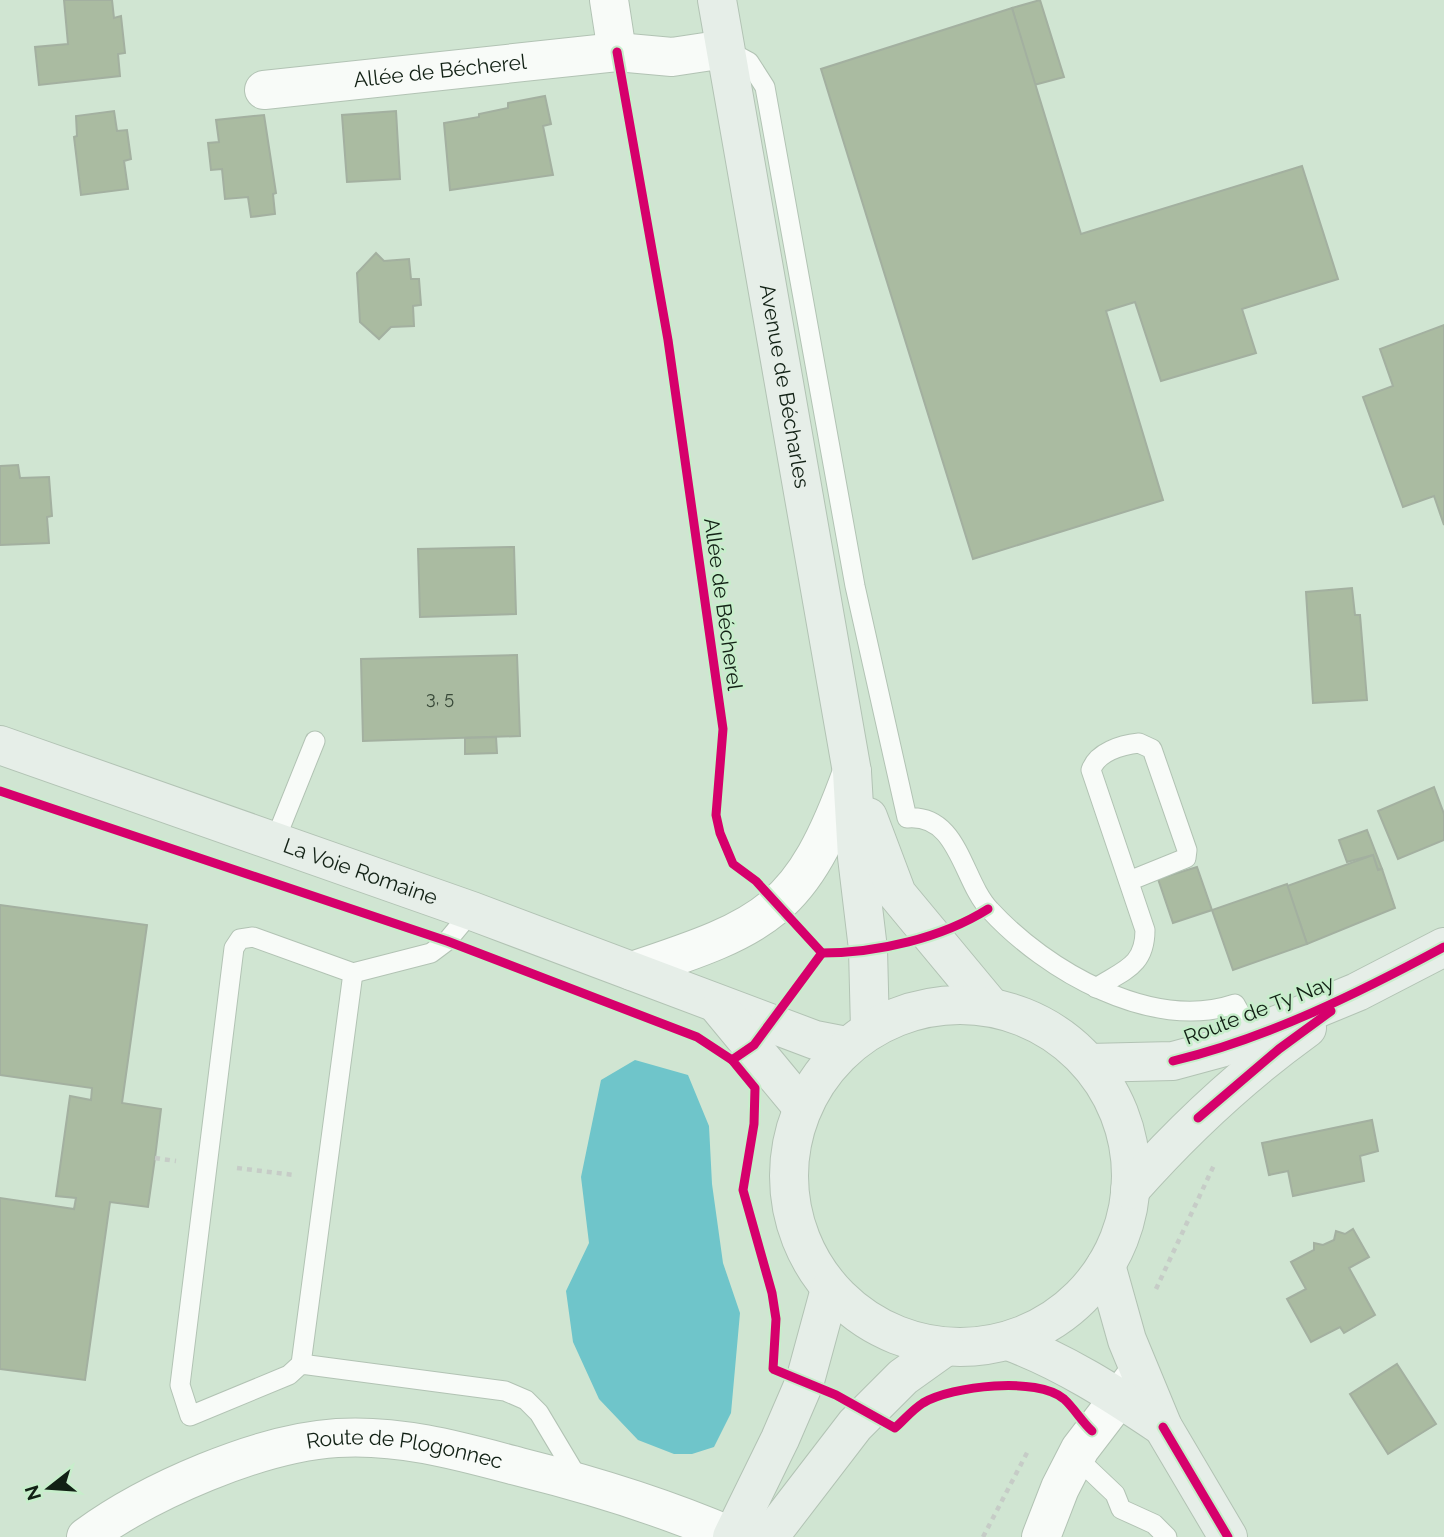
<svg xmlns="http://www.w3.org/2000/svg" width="1444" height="1537" font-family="Raleway,sans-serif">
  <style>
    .water { fill: #6fc5ca }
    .building { fill: #aabba1; stroke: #a3b0a0; stroke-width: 2 }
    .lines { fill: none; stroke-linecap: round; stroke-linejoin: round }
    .lane-casing { stroke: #b2c3b4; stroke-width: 21 }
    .street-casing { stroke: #b2c3b4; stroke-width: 40 }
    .secondary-casing { stroke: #b2c3b4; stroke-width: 40 }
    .path { stroke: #c6ccc7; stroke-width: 4.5; stroke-dasharray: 5 5; stroke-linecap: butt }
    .lane { stroke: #f8fbf8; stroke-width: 19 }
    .street { stroke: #f8fbf8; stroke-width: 38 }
    .secondary { stroke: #e6eee8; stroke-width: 38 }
    .cycleway-casing { stroke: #c7eecb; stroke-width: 13 }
    .cycleway { stroke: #d6006c; stroke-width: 9 }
    .labels { text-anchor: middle; stroke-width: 5; stroke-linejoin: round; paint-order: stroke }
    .number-label { font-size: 18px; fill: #384838 }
    .street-label { font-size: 21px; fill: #122115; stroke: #c7eecb }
  </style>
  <rect width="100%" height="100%" fill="#d0e5d2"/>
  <path class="water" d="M 635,1060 L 688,1075 L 709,1126 L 712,1184 L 723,1263 L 740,1313 L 731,1413 L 714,1447 L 692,1454 L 674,1454 L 638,1440 L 599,1399 L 573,1342 L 566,1291 L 589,1243 L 581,1177 L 601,1080 Z"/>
  <g class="building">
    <path d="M 64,0 L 112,0 L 114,18 L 121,16 L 125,53 L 118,54 L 120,76 L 39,85 L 35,47 L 68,44 Z"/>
    <path d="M 1040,0 L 1064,77 L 1034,85 L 1012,8 Z"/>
    <path d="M 1012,8 L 1081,234 L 1302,166 L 1338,279 L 1242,309 L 1256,353 L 1161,381 L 1135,302 L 1106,311 L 1163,500 L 973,559 L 821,69 Z"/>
    <path d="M 545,96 L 551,124 L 543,126 L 553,175 L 450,190 L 444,123 L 479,117 L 479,114 L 508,108 L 508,103 Z"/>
    <path d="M 114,111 L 117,131 L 127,130 L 131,159 L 124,161 L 128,189 L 81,195 L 74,137 L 77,136 L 76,116 Z"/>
    <path d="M 396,111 L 400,179 L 347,182 L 342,115 Z"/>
    <path d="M 264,115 L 276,193 L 273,194 L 275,214 L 251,217 L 248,197 L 225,199 L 222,169 L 211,170 L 208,143 L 219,142 L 216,120 Z"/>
    <path d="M 376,253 L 384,261 L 409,259 L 411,279 L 419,279 L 421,305 L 413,306 L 414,326 L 391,327 L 379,339 L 360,322 L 357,273 Z"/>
    <path d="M 1444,325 L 1444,525 L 1434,496 L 1403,507 L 1363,397 L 1393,386 L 1380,349 Z"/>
    <path d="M 18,465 L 20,478 L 49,477 L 52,516 L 47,517 L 49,543 L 0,545 L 0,466 Z"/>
    <path d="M 514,547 L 516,614 L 420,617 L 418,549 Z"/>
    <path d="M 1352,588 L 1355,615 L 1360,615 L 1367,700 L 1313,703 L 1306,592 Z"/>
    <path d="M 517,655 L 520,736 L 363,741 L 361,659 Z"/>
    <path d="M 496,737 L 497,753 L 465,754 L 465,738 Z"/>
    <path d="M 1434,787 L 1444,814 L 1444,840 L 1398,859 L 1378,811 Z"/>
    <path d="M 1367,830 L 1382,869 L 1378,870 L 1373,855 L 1347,862 L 1339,840 Z"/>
    <path d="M 1373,855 L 1378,870 L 1382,869 L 1395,908 L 1307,944 L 1287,886 Z"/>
    <path d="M 1197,867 L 1212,910 L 1173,923 L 1158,879 Z"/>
    <path d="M 1287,884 L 1307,944 L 1233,970 L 1212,910 Z"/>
    <path d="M 0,905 L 147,925 L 122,1103 L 161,1109 L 155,1158 L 148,1207 L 110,1202 L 85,1380 L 0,1369 L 0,1198 L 74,1209 L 76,1198 L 56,1196 L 70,1096 L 91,1100 L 92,1088 L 0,1075 Z"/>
    <path d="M 1372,1120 L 1378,1151 L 1360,1156 L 1364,1181 L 1293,1196 L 1288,1171 L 1269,1175 L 1262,1143 Z"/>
    <path d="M 1353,1229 L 1369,1257 L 1349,1268 L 1375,1315 L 1344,1333 L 1340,1327 L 1311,1342 L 1287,1299 L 1306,1289 L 1291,1262 L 1314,1250 L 1314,1243 L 1323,1245 L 1334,1240 L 1336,1231 L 1345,1234 Z"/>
    <path d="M 1397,1364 L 1436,1424 L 1388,1454 L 1350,1394 Z"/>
  </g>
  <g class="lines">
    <g class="lane-casing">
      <g id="lane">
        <path d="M 725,49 L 749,62 L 765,87 L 855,586 L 907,818 C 959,813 962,881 990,910 C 1046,971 1152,1032 1235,1004 L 1253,1036"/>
        <path d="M 274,843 L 315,741"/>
        <path d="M 353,973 L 431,953 L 447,941 L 472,911"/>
        <path d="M 1096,988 C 1124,970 1145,966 1145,930 L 1091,770 C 1097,752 1121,745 1139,743 L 1152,749 L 1187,850 L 1186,858 L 1129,881"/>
        <path d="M 301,1364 L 289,1375 L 190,1416 L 180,1385 L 234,948 L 240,939 L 253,937 L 353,973 L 301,1364 L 505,1391 L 526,1400 L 539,1413 L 579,1480"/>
        <path d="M 1076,1457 L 1115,1494 L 1121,1509 L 1154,1524 L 1167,1537"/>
      </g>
    </g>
    <g class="street-casing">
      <g id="street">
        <path d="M 609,0 L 617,52"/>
        <path id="s1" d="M 264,90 L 617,52 L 672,57 L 725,49"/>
        <path d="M 632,971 C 768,926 802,911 852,772"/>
        <path id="s2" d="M 86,1537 C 149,1491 259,1443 337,1438 C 400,1434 460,1451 520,1467 C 592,1485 664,1507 733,1537"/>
        <path d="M 1041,1537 L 1060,1488 L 1080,1449 L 1139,1372"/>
      </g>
    </g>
    <g class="secondary-casing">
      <g id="secondary">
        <path id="s3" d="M 717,0 L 852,772 L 857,857 L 868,949 L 870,1029"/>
        <path id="s4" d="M 0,745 L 472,911 L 815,1040 L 846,1046"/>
        <path d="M 868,817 L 897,894 L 990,1006"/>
        <circle cx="960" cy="1176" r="171"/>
        <path d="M 720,1008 L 802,1107"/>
        <path d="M 1089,1063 L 1173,1061 L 1221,1048 L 1357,992 L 1444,947"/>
        <path d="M 1130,1190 C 1184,1129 1242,1075 1307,1028"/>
        <path d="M 1106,1265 L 1127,1340 L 1163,1427 L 1228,1537"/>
        <path d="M 1008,1341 C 1063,1361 1114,1394 1163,1427"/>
        <path d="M 732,1537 L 780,1439 L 805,1381 L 830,1289"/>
        <path d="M 769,1537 L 855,1425 L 903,1377 L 945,1347"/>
      </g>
    </g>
    <g class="path">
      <path d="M 625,94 C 640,178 656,261 669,345 C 687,469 702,593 721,717 C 729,767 695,842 748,876"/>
      <path d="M 805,934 L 822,953 L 827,953"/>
      <path d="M 796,988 L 822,953"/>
      <path d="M 755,1117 L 743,1190 L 772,1293 L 776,1320"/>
      <path d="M 155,1158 L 176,1161"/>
      <path d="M 237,1168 L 294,1175"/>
      <path d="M 1156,1289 L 1215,1163"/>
      <path d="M 955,1393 L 1002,1386"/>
      <path d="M 983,1537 L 1029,1449"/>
    </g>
    <use href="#lane" class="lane"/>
    <use href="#street" class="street"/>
    <use href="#secondary" class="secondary"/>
    <g class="cycleway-casing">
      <g id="cycleway">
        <path d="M 617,52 L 668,340 L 723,729 L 716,815 L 720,833 L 733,864 L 756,881 L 822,953 C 877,953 942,938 988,909"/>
        <path d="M 0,791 L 447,941 L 697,1037 L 732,1060"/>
        <path d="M 822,953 L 754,1045 L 732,1060 L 755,1088 L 754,1124 L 743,1190 L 772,1293 L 776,1319 L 773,1369 L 836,1395 L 895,1428 C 904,1420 912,1410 923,1403 C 952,1386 1037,1376 1064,1399 C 1074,1408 1082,1422 1092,1431"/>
        <path d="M 1173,1061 C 1268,1038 1359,993 1444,947"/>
        <path d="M 1198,1118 L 1279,1049 L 1331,1011"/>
        <path d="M 1163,1427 L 1228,1537"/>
      </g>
    </g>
    <use href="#cycleway" class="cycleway"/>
  </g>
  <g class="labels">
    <g class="number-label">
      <text x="440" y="704">3, 5</text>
    </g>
    <g class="street-label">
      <text dy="7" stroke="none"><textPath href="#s1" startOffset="177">Allée de Bécherel</textPath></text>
      <text dy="7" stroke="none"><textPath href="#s3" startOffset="392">Avenue de Bécharles</textPath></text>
      <text transform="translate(723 604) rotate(82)" y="7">Allée de Bécherel</text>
      <text dy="7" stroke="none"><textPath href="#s4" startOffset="382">La Voie Romaine</textPath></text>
      <text transform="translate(1259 1010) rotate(-21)" y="7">Route de Ty Nay</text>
      <text dy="7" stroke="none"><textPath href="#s2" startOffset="341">Route de Plogonnec</textPath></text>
    </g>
  </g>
  <g transform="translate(49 1488) rotate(253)" stroke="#c7eecb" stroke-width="5" paint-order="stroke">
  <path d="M0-5L12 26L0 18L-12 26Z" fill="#122115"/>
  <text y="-10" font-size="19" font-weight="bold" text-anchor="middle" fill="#122115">N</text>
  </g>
</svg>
